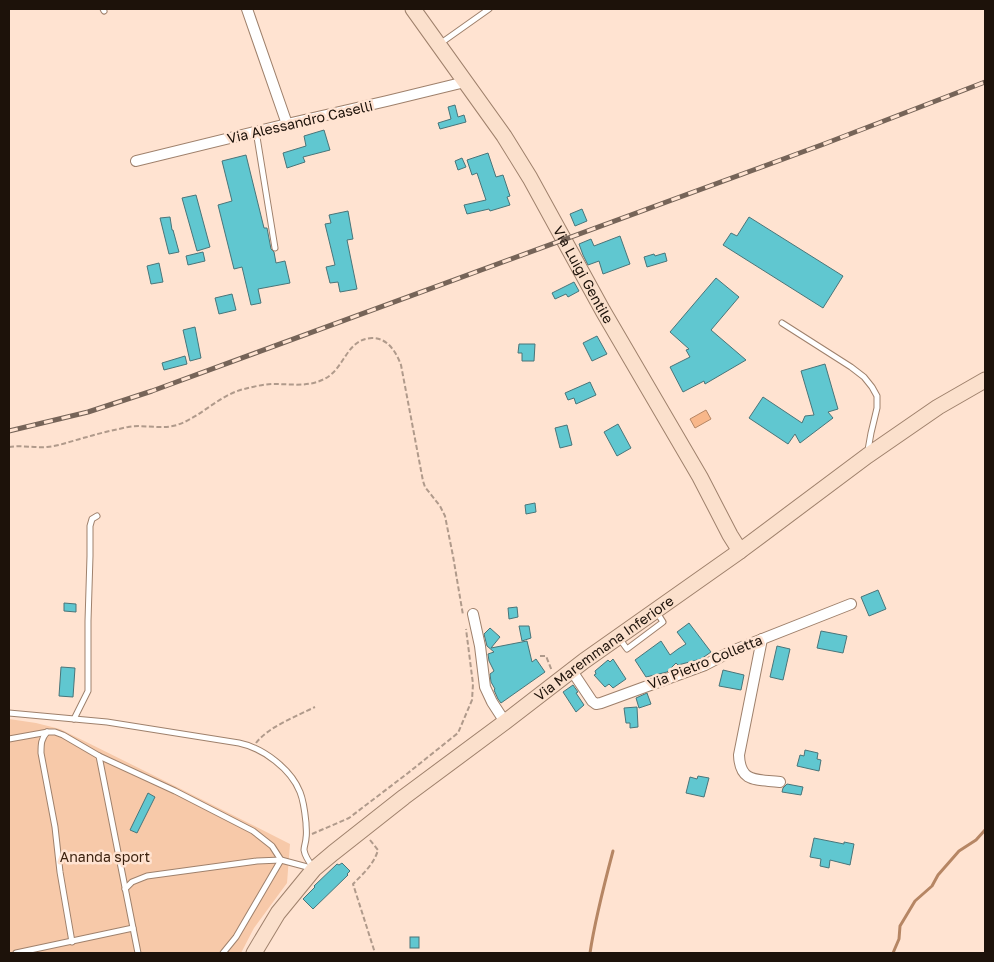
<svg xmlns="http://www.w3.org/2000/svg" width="994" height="962" font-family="'Golos Text',sans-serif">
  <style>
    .green { fill: #f7c9a9 }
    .water { fill: #f8b78a; stroke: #b68664 }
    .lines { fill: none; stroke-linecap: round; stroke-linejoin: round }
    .stream { stroke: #b68664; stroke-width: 3 }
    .building { fill: #60c7d0; stroke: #497579 }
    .lane-casing { stroke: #9f816c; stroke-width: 7 }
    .street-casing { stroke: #9f816c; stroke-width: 12 }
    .secondary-casing { stroke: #9f816c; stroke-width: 17 }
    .path { stroke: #b09a8b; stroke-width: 2; stroke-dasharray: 5 2.5; stroke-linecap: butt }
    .lane { stroke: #fff; stroke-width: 5 }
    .street { stroke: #fff; stroke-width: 10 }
    .secondary { stroke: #fbe0cc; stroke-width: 15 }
    .rail-casing { stroke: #766458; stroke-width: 5 }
    .rail { stroke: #ffe3d1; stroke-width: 3; stroke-dasharray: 9; stroke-linecap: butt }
    .labels { text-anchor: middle; stroke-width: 5; stroke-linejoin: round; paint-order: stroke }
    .street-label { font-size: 14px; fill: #1d120a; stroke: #ffe3d1 }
    .park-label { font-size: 14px; fill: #3c220f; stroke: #ffe3d1 }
  </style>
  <rect width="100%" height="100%" fill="#ffe3d1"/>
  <path class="green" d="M 9,719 L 36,723 L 60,729 L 177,787 L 290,844 L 287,883 L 254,928 L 241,953 L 9,953 Z"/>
  <path class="water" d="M 706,410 L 711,419 L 695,428 L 690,419 Z"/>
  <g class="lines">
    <g class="stream">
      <path d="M 590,953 C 595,919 604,885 613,851"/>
      <path d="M 893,953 L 899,939 L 900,926 L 915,901 L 932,886 L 938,875 L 959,851 L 976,840 L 985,830"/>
    </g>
  </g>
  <g class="building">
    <path d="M 455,105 L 458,117 L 464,115 L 466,122 L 440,129 L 438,123 L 451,119 L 448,107 Z"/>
    <path d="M 324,130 L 330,150 L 303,157 L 305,162 L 287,168 L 283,153 L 306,146 L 304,136 Z"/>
    <path d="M 488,153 L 496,177 L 503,175 L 510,196 L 507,197 L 510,205 L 490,211 L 489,209 L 467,214 L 464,205 L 486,200 L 477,173 L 472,175 L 467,160 Z"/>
    <path d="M 246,155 L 264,228 L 267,228 L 271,249 L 274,252 L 276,263 L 285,261 L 290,283 L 258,289 L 261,303 L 251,305 L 242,267 L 234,269 L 218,205 L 232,201 L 222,161 Z"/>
    <path d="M 462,158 L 466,167 L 458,170 L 455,161 Z"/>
    <path d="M 196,195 L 210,247 L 197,251 L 182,198 Z"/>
    <path d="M 582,209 L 587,221 L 575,226 L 570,214 Z"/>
    <path d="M 348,211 L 353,239 L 347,240 L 357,289 L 340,292 L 338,282 L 330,283 L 326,267 L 335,265 L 325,224 L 331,223 L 329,215 Z"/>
    <path d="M 170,217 L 172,230 L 173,230 L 179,252 L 169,254 L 160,218 Z"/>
    <path d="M 749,217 L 843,276 L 823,308 L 723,245 L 731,233 L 737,236 Z"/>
    <path d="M 620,236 L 630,264 L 603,274 L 599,261 L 588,265 L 583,255 L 579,244 L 591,239 L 594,246 Z"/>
    <path d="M 203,252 L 205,261 L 188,265 L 186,256 Z"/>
    <path d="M 665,253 L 667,261 L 647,267 L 644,257 L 654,254 L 655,256 Z"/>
    <path d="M 159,263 L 163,282 L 151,284 L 147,266 Z"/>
    <path d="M 716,278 L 739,297 L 711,330 L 746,360 L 705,384 L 704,381 L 683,392 L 670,367 L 690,357 L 686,350 L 689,349 L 670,332 Z"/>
    <path d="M 574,282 L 579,291 L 568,297 L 566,294 L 555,299 L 552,293 Z"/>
    <path d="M 232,294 L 236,310 L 219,314 L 215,298 Z"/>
    <path d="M 195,327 L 201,358 L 190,361 L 183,330 Z"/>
    <path d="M 597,336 L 607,354 L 592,361 L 583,343 Z"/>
    <path d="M 519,344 L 535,344 L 534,361 L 522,361 L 522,353 L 518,353 Z"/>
    <path d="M 185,356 L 187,364 L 164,370 L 162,363 Z"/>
    <path d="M 825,364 L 838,409 L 828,412 L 833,418 L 800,443 L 795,434 L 788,444 L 749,418 L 763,397 L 802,423 L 805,416 L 814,415 L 801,371 Z"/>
    <path d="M 590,382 L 596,395 L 576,404 L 574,398 L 568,400 L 565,393 Z"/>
    <path d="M 618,424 L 631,448 L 617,456 L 604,432 Z"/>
    <path d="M 567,425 L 572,445 L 560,448 L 555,428 Z"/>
    <path d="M 535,503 L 536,512 L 526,514 L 525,505 Z"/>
    <path d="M 878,590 L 886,609 L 869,616 L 861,597 Z"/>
    <path d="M 64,603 L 76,604 L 76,612 L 64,611 Z"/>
    <path d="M 517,607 L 518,617 L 509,619 L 508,608 Z"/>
    <path d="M 689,623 L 711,652 L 701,659 L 678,665 L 676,663 L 667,672 L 646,677 L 635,660 L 661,641 L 670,655 L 678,649 L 686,644 L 677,632 Z"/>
    <path d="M 519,626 L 529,626 L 531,638 L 522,641 Z"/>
    <path d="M 490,628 L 500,637 L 491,648 L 527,641 L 532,662 L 536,659 L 545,672 L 501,703 L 498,699 L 494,690 L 495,689 L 491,682 L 490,674 L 494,671 L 489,661 L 488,654 L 494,652 L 487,646 L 484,634 Z"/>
    <path d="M 821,631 L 847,636 L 843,653 L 817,648 Z"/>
    <path d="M 777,646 L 790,649 L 783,680 L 770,677 Z"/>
    <path d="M 613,659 L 626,679 L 613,688 L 609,684 L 605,687 L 594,675 L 596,674 L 595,671 L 608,660 L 610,662 Z"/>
    <path d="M 61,667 L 75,668 L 73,697 L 59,696 Z"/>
    <path d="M 723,670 L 744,675 L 741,690 L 719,686 Z"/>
    <path d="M 573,685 L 578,692 L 576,693 L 584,705 L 576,712 L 563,692 Z"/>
    <path d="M 647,693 L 651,704 L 639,708 L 636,698 Z"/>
    <path d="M 637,707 L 638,727 L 630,728 L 630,723 L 626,723 L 624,708 Z"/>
    <path d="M 805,750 L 818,753 L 817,759 L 821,760 L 819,771 L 797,766 L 800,755 L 804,756 Z"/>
    <path d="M 698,776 L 709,778 L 704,797 L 686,793 L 690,777 L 697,779 Z"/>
    <path d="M 787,784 L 803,787 L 801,795 L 782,792 L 783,788 Z"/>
    <path d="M 148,793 L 155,797 L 137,833 L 130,830 Z"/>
    <path d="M 814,838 L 844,844 L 844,842 L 854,844 L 850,865 L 830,860 L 829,868 L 820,866 L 821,859 L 810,857 Z"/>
    <path d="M 342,863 L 350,871 L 347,874 L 348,875 L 313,909 L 303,899 L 315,887 L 314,886 L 337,864 L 339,865 Z"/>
    <rect x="410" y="937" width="9" height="11"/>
  </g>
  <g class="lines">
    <g class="lane-casing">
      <g id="lane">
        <path d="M 103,9 L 104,11"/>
        <path d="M 441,43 L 489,9"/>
        <path d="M 256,131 L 275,248"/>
        <path d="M 782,323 L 851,367 L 864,377 L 872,387 L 877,396 L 877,408 L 871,433 L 868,450"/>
        <path d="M 619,638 L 627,649 L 663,622 L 656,611"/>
        <path d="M 9,713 L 107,722 L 239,743 C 263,748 291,769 300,792 C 304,802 305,813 306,823 C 306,828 307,833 306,838 C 306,842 304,846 304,850 C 305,856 309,862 313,867"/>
        <path d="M 74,719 L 88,691 L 88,621 L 90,556 L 90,526 L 92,519 L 97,516"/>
        <path d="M 47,732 C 41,739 41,744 41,753 L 55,827 L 60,872 L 72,942"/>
        <path d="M 9,739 L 48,732 L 55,732 L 63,735 L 99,756 L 175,791 L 253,831 L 272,846 L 281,860 L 236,937 L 223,953"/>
        <path d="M 99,756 L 138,953"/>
        <path d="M 125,889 L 132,882 L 147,876 L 257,861 L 281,860 L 311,868"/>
        <path d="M 16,953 L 133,928"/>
      </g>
    </g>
    <g class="street-casing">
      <g id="street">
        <path d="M 247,9 L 287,124"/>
        <path d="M 136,161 L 287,124 L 387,101 L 465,82"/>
        <path d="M 473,614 L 480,646 L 485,687 L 492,702 L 505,722"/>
        <path d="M 762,639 L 739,755 C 740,784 758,779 780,782"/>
        <path d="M 572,671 L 592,701 L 596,704 L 601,703 L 705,665 L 732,651 L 851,604"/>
      </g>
    </g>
    <g class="secondary-casing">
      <g id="secondary">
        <path id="s1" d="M 413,9 L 504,136 L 530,178 L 603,311 L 700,477 L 730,535 L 740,551"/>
        <path id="s2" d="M 254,953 L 278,913 L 314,869 L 333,853 L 404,797 L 505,722 L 584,661 L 740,551 L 867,456 L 938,407 L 985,380"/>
      </g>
    </g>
    <g class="path">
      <path d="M 9,447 C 21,445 34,448 47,447 C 60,446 74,440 87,437 C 100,433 114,430 128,427 C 144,424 160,430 177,425 C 201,417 219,395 244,389 C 253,387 263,384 274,384 C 290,384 307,387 322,380 C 345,371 345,339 372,338 C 388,338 396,352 401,365 L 423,481 L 425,487 L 440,506 L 445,516 L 453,556 L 463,615"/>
      <path d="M 540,656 L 546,656 L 552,671"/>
      <path d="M 256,743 C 268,727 297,716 315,707"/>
      <path d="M 312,834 L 349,818 L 408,773 L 458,733 L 472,700 L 473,684 L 466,629"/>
      <path d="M 370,840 L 378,850 C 374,864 363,874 353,884 L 375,953"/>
    </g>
    <use href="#lane" class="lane"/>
    <use href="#street" class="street"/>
    <use href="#secondary" class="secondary"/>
    <g class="rail-casing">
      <path id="rail" d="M 9,431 L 88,412 L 152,391 L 824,144 L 985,82"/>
    </g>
    <use href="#rail" class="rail"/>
  </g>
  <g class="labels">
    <g class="street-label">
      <text transform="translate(300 122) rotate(-13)" y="5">Via Alessandro Caselli</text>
      <text dy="5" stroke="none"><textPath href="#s1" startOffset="316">Via Luigi Gentile</textPath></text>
      <text dy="5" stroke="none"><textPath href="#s2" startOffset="468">Via Maremmana Inferiore</textPath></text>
      <text transform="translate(705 662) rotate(-22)" y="5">Via Pietro Colletta</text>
    </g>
    <g class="park-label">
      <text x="105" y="862">Ananda sport</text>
    </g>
  </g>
  <rect width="994" height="962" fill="none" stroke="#1d120a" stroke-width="20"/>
</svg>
